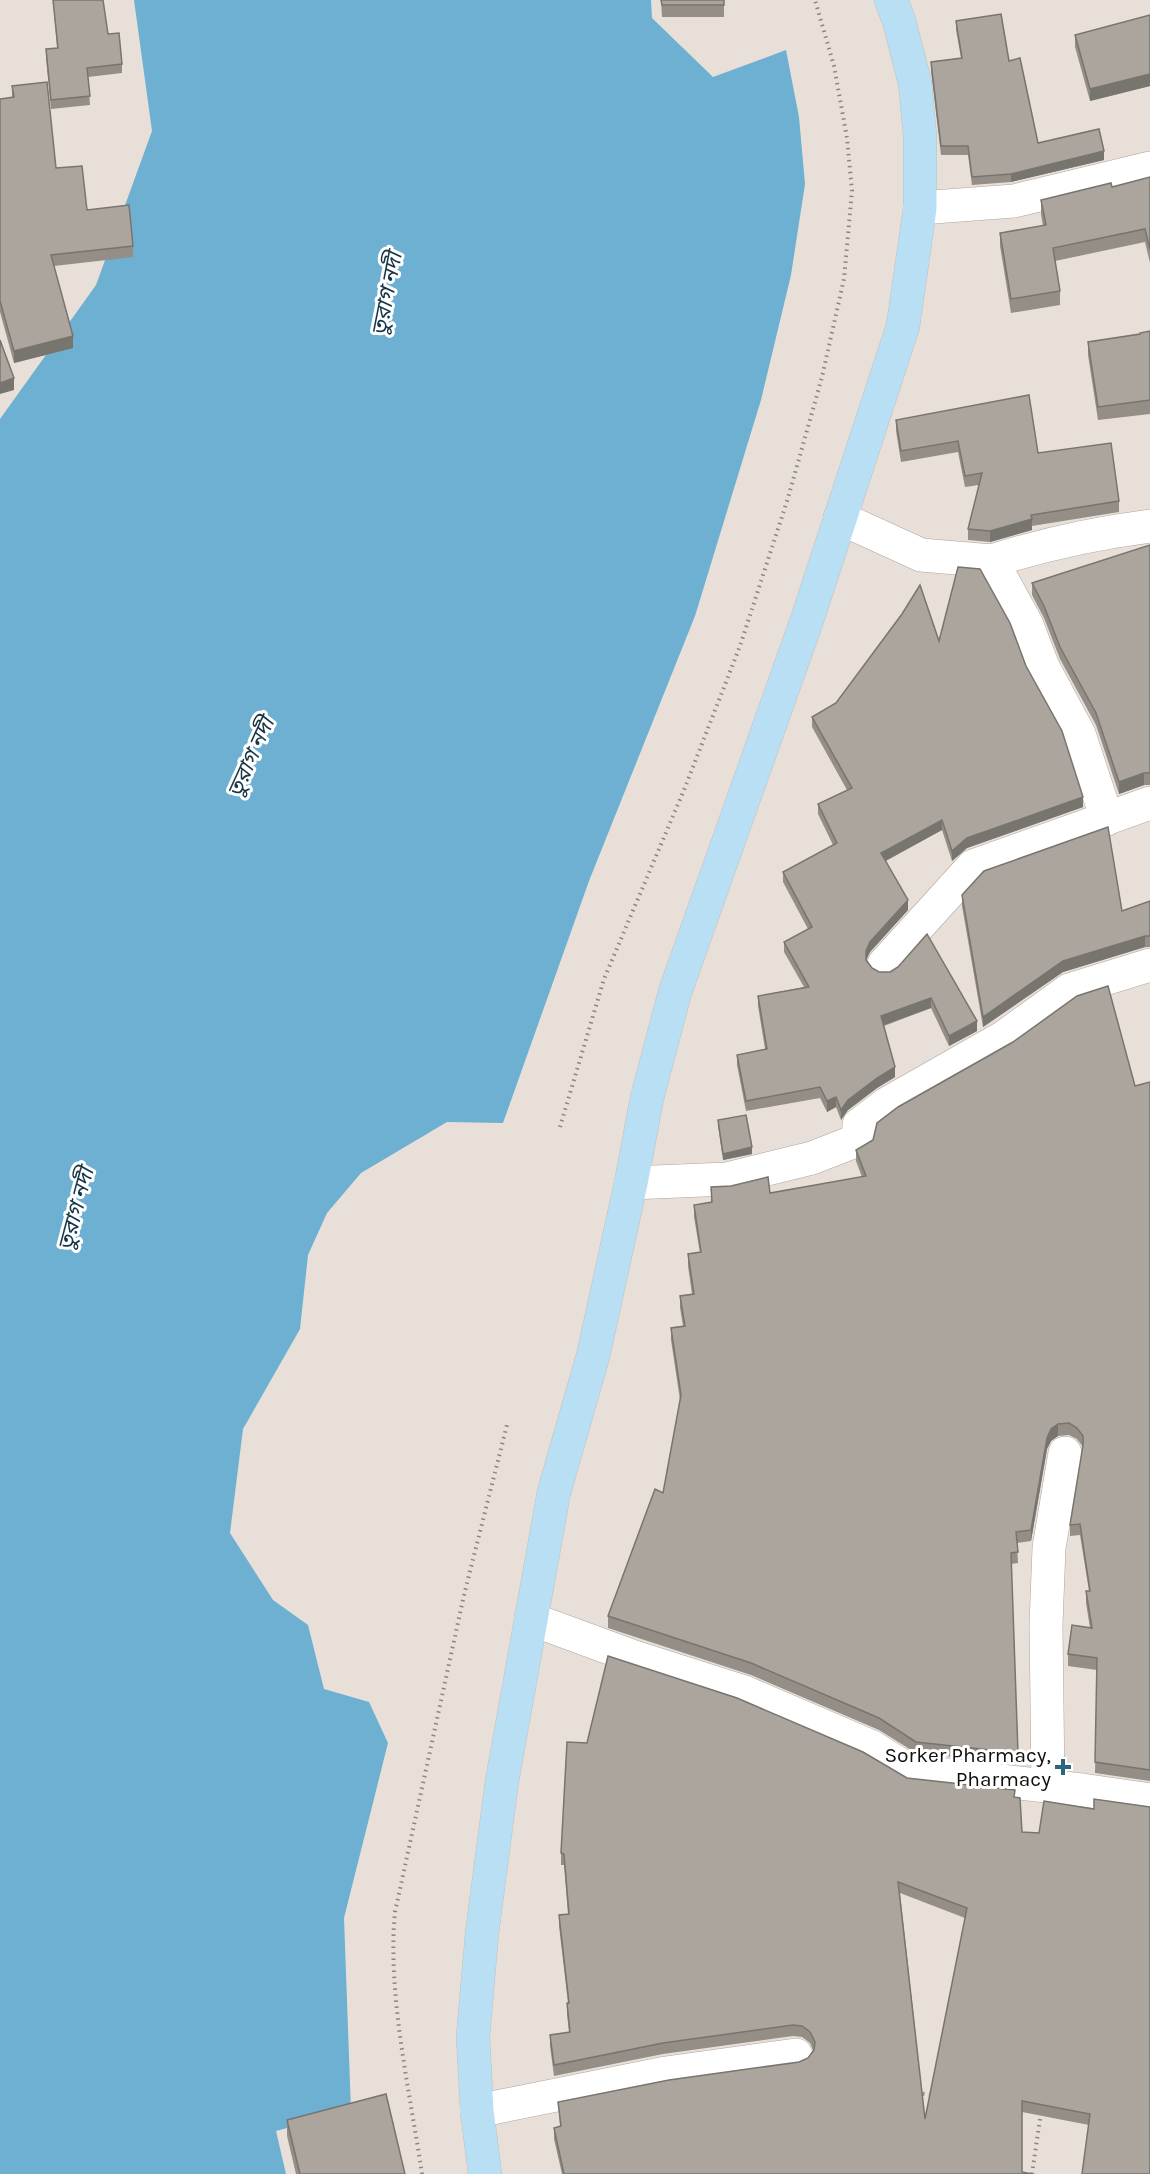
<svg xmlns="http://www.w3.org/2000/svg" width="1150" height="2174" font-family="Karla,'Noto Sans Bengali',sans-serif">
  <style>
    .water { fill: #6db0d1 }
    .lines { fill: none; stroke-linecap: round; stroke-linejoin: round }
    .minor-casing { stroke: #aca59d; stroke-width: 34 }
    .trunk-casing { stroke: #c1c1c0; stroke-width: 34 }
    .path { stroke: #8b8680; stroke-width: 4; stroke-dasharray: 1.5 4.5; stroke-linecap: butt }
    .minor { stroke: #fff; stroke-width: 33 }
    .trunk { stroke: #b8dff3; stroke-width: 33 }
    .wall { fill: #948e87; fill-rule: evenodd }
    .shaded-wall { fill: #78746e }
    .building { fill: #aca59d; stroke: #78746e; stroke-width: 1.5; fill-rule: evenodd }
    .poi-dot { fill: #2d657f; stroke: #fff; stroke-width: 2 }
    .labels { text-anchor: middle; stroke-width: 6; stroke-linejoin: round; paint-order: stroke }
    .poi-label { font-size: 21px; fill: #110f0c; stroke: #fff; text-anchor: end }
    .water-label { font-size: 22px; font-style: italic; fill: #173645; stroke: #fff }
  </style>
  <rect width="100%" height="100%" fill="#e8e0d8"/>
  <path class="water" d="M 134,0 L 651,0 L 652,18 L 713,77 L 786,50 L 799,117 L 805,184 L 791,275 L 761,400 L 695,616 L 589,881 L 503,1123 L 447,1122 L 361,1173 L 327,1213 L 308,1255 L 300,1329 L 243,1429 L 230,1533 L 273,1600 L 308,1625 L 324,1689 L 369,1702 L 388,1743 L 344,1918 L 351,2111 L 276,2131 L 286,2174 L 0,2174 L 0,419 L 96,285 L 152,131 Z"/>
  <g class="lines">
    <g class="minor-casing">
      <g id="minor">
        <path d="M 920,208 L 1014,201 L 1150,168"/>
        <path d="M 840,518 L 921,555 L 992,561 L 1027,625 L 1043,667 L 1079,734 L 1107,819"/>
        <path d="M 992,561 C 1044,544 1096,533 1150,526"/>
        <path d="M 884,964 L 973,866 L 1150,803"/>
        <path d="M 631,1183 L 727,1179 L 812,1158 L 858,1140 L 859,1125 L 888,1103 L 1004,1037 L 1069,990 L 1150,965"/>
        <path d="M 531,1619 L 634,1657 L 744,1692 L 872,1747 L 910,1771 L 1082,1790 L 1150,1800"/>
        <path d="M 1048,1786 L 1046,1624 L 1049,1548 L 1065,1453"/>
        <path d="M 477,2111 L 666,2073 L 796,2055"/>
      </g>
    </g>
    <g class="trunk-casing">
      <path id="trunk" d="M 485,2174 L 477,2111 L 473,2037 L 482,1933 L 502,1781 L 554,1492 L 593,1356 L 631,1183 L 647,1098 L 675,992 L 807,620 L 903,326 L 920,208 L 920,136 L 915,83 L 899,21 L 891,0"/>
    </g>
    <g class="path">
      <path d="M 560,1127 L 604,979 L 684,790 L 740,646 L 788,498 L 822,377 L 844,279 L 852,191 L 847,138 L 834,66 L 815,0"/>
      <path d="M 917,2093 L 934,2095"/>
      <path d="M 422,2174 C 410,2092 387,1994 395,1912 L 464,1595 L 508,1421"/>
      <path d="M 1032,2174 L 1041,2112"/>
    </g>
    <use href="#minor" class="minor"/>
    <use href="#trunk" class="trunk"/>
  </g>
  <g class="wall">
    <path d="M 53,0 L 103,0 L 108,34 L 122,64 L 122,73 L 88,77 L 90,105 L 51,109 L 46,58 L 46,49 L 57,48 Z"/>
    <path d="M 661,0 L 724,0 L 724,17 L 662,17 Z"/>
    <path d="M 1150,15 L 1150,86 L 1090,101 L 1075,47 L 1075,35 Z"/>
    <path d="M 956,21 L 1009,61 L 1038,143 L 1104,160 L 1011,182 L 972,185 L 968,155 L 941,155 L 931,71 L 931,62 L 961,58 L 956,30 Z"/>
    <path d="M 12,86 L 56,168 L 87,210 L 133,246 L 133,257 L 54,266 L 73,348 L 14,363 L 0,312 L 0,99 L 12,98 Z"/>
    <path d="M 1150,177 L 1150,263 L 1145,242 L 1055,261 L 1060,291 L 1060,305 L 1011,313 L 1000,246 L 1000,233 L 1043,226 L 1041,214 L 1041,200 L 1112,187 Z"/>
    <path d="M 1150,331 L 1150,414 L 1098,420 L 1088,355 L 1088,342 L 1140,334 Z"/>
    <path d="M 896,420 L 1038,453 L 1119,501 L 1119,512 L 1032,526 L 1032,530 L 990,542 L 968,540 L 968,529 L 979,485 L 965,487 L 958,452 L 901,462 L 896,431 Z"/>
    <path d="M 1150,545 L 1150,785 L 1144,785 L 1119,794 L 1096,725 L 1060,659 L 1044,618 L 1032,595 L 1032,583 Z"/>
    <path d="M 939,641 L 1026,666 L 1083,807 L 967,848 L 952,861 L 942,830 L 886,861 L 908,910 L 870,952 L 866,959 L 872,968 L 879,972 L 890,972 L 898,967 L 977,1031 L 949,1046 L 931,1008 L 884,1026 L 895,1077 L 877,1088 L 848,1110 L 841,1120 L 836,1107 L 827,1112 L 820,1098 L 746,1111 L 737,1065 L 737,1055 L 765,1049 L 758,1006 L 758,996 L 804,987 L 784,952 L 784,942 L 808,929 L 783,882 L 783,872 L 833,845 L 818,814 L 818,804 L 847,790 L 812,727 L 812,717 Z"/>
    <path d="M 962,895 L 1122,911 L 1150,901 L 1150,947 L 1145,947 L 1063,972 L 983,1027 L 962,906 Z"/>
    <path d="M 1150,1082 L 1150,1781 L 1095,1773 L 1097,1670 L 1068,1666 L 1068,1654 L 1090,1628 L 1086,1603 L 1086,1591 L 1089,1591 L 1080,1535 L 1070,1536 L 1070,1525 L 1083,1447 L 1077,1439 L 1069,1435 L 1058,1436 L 1051,1441 L 1047,1449 L 1031,1541 L 1017,1543 L 1018,1563 L 1011,1564 L 1018,1764 L 916,1753 L 879,1730 L 751,1675 L 608,1628 L 608,1616 L 663,1493 L 680,1400 L 671,1340 L 671,1328 L 683,1326 L 680,1308 L 680,1296 L 692,1294 L 688,1266 L 688,1254 L 700,1253 L 694,1217 L 694,1205 L 711,1203 L 711,1187 L 770,1193 L 862,1177 L 856,1161 L 856,1150 L 1135,1086 Z"/>
    <path d="M 718,1120 L 752,1154 L 723,1160 L 718,1126 Z"/>
    <path d="M 907,1778 L 1015,1797 L 1022,1832 L 1039,1833 L 1094,1809 L 1148,1807 L 1089,2125 L 1022,2112 L 1022,2172 L 1032,2174 L 562,2174 L 554,2139 L 554,2128 L 560,2126 L 558,2102 L 799,2062 L 808,2058 L 813,2050 L 810,2043 L 802,2037 L 793,2036 L 663,2054 L 554,2076 L 550,2046 L 550,2035 L 569,2033 L 567,2014 L 567,2003 L 568,2003 L 559,1926 L 559,1915 L 568,1914 L 564,1865 L 561,1865 L 561,1853 ZM 900,1893 L 965,1918 L 925,2119 Z"/>
    <path d="M 287,2120 L 405,2174 L 296,2174 L 287,2136 Z"/>
  </g>
  <g class="shaded-wall">
    <path d="M 1150,74 L 1150,86 L 1090,101 L 1090,89 Z"/>
    <path d="M 1104,151 L 1104,160 L 1011,182 L 1011,174 Z"/>
    <path d="M 73,336 L 73,348 L 14,363 L 14,351 Z"/>
    <path d="M 14,378 L 14,390 L 0,394 L 0,383 Z"/>
    <path d="M 1032,519 L 1032,530 L 990,542 L 990,531 Z"/>
    <path d="M 1144,773 L 1144,785 L 1119,794 L 1119,782 Z"/>
    <path d="M 1083,797 L 1083,807 L 967,848 L 952,861 L 952,851 L 967,838 Z"/>
    <path d="M 942,820 L 942,830 L 881,863 L 881,853 Z"/>
    <path d="M 908,900 L 908,910 L 870,952 L 866,961 L 866,951 L 870,942 Z"/>
    <path d="M 1145,936 L 1145,947 L 1063,972 L 983,1027 L 983,1017 L 1063,961 Z"/>
    <path d="M 931,998 L 931,1008 L 881,1026 L 881,1016 Z"/>
    <path d="M 977,1021 L 977,1031 L 949,1046 L 949,1036 Z"/>
    <path d="M 895,1067 L 895,1077 L 877,1088 L 848,1110 L 841,1120 L 841,1110 L 848,1100 L 877,1078 Z"/>
    <path d="M 836,1097 L 836,1107 L 827,1112 L 827,1101 Z"/>
    <path d="M 752,1147 L 752,1154 L 723,1160 L 723,1154 Z"/>
    <path d="M 1058,1424 L 1058,1436 L 1051,1441 L 1047,1449 L 1031,1541 L 1031,1530 L 1047,1438 L 1051,1429 Z"/>
  </g>
  <g class="building">
    <path d="M 53,0 L 103,0 L 108,34 L 119,33 L 122,64 L 87,68 L 90,96 L 51,100 L 46,49 L 58,48 Z"/>
    <path d="M 661,0 L 724,0 L 724,5 L 662,5 Z"/>
    <path d="M 1001,14 L 1009,61 L 1020,58 L 1038,143 L 1099,129 L 1104,151 L 1011,174 L 972,177 L 968,146 L 941,146 L 931,62 L 962,58 L 956,21 Z"/>
    <path d="M 1150,15 L 1150,74 L 1090,89 L 1075,35 Z"/>
    <path d="M 47,82 L 56,168 L 82,166 L 87,210 L 129,205 L 133,246 L 51,255 L 73,336 L 14,351 L 0,301 L 0,99 L 14,97 L 12,86 Z"/>
    <path d="M 1150,177 L 1150,249 L 1145,229 L 1053,248 L 1060,291 L 1011,299 L 1000,233 L 1046,225 L 1041,200 L 1111,183 L 1112,187 Z"/>
    <path d="M 1150,331 L 1150,400 L 1098,407 L 1088,342 L 1140,334 L 1140,333 Z"/>
    <path d="M 0,340 L 14,378 L 0,383 Z"/>
    <path d="M 1029,395 L 1038,453 L 1111,443 L 1119,501 L 1031,515 L 1032,519 L 990,531 L 968,529 L 982,473 L 965,476 L 958,441 L 901,451 L 896,420 Z"/>
    <path d="M 1150,545 L 1150,773 L 1144,773 L 1119,782 L 1096,713 L 1060,647 L 1044,606 L 1032,583 Z"/>
    <path d="M 958,567 L 980,569 L 1010,623 L 1026,666 L 1062,731 L 1083,797 L 967,838 L 952,851 L 942,820 L 881,853 L 908,900 L 870,942 L 866,951 L 866,960 L 872,968 L 879,972 L 890,972 L 898,967 L 927,934 L 977,1021 L 949,1036 L 931,998 L 881,1016 L 895,1067 L 877,1078 L 848,1100 L 841,1110 L 836,1097 L 827,1101 L 820,1087 L 746,1101 L 737,1055 L 767,1049 L 758,996 L 809,987 L 784,942 L 812,927 L 783,872 L 837,843 L 818,804 L 852,788 L 812,717 L 836,703 L 902,614 L 920,585 L 939,641 Z"/>
    <path d="M 1108,827 L 1122,911 L 1150,901 L 1150,936 L 1145,936 L 1063,961 L 983,1017 L 962,895 L 984,871 Z"/>
    <path d="M 1108,986 L 1135,1086 L 1150,1082 L 1150,1770 L 1095,1762 L 1097,1658 L 1068,1654 L 1072,1625 L 1092,1628 L 1086,1591 L 1090,1591 L 1080,1524 L 1070,1525 L 1083,1445 L 1083,1436 L 1077,1428 L 1069,1423 L 1058,1424 L 1051,1429 L 1047,1438 L 1031,1530 L 1016,1532 L 1018,1552 L 1011,1553 L 1018,1753 L 916,1742 L 879,1718 L 751,1663 L 608,1616 L 655,1489 L 663,1493 L 681,1395 L 671,1328 L 685,1326 L 680,1296 L 694,1294 L 688,1254 L 701,1252 L 694,1205 L 712,1202 L 711,1187 L 731,1186 L 768,1177 L 770,1193 L 866,1176 L 856,1150 L 873,1140 L 877,1123 L 898,1107 L 1013,1042 L 1077,996 Z"/>
    <path d="M 746,1115 L 752,1147 L 723,1154 L 718,1120 Z"/>
    <path d="M 608,1656 L 737,1698 L 863,1752 L 907,1778 L 1015,1790 L 1014,1797 L 1020,1798 L 1022,1832 L 1039,1833 L 1044,1801 L 1094,1809 L 1094,1799 L 1150,1807 L 1150,2174 L 1082,2174 L 1090,2114 L 1022,2101 L 1022,2172 L 1032,2174 L 564,2174 L 554,2128 L 561,2126 L 558,2102 L 669,2080 L 799,2062 L 808,2058 L 814,2050 L 815,2042 L 810,2032 L 802,2026 L 793,2025 L 663,2043 L 554,2065 L 550,2035 L 570,2032 L 567,2003 L 569,2003 L 559,1915 L 569,1914 L 564,1854 L 561,1853 L 567,1742 L 587,1743 ZM 898,1882 L 967,1908 L 925,2119 Z"/>
    <path d="M 386,2094 L 405,2174 L 300,2174 L 287,2120 Z"/>
  </g>
  <path class="poi-dot" d="M1060 1758h6v6h6v6h-6v6h-6v-6h-6v-6h6z"/>
  <g class="labels">
    <g class="poi-label">
      <text x="1051" y="1762">Sorker Pharmacy,<tspan x="1051" dy="24">Pharmacy</tspan></text>
    </g>
    <g class="water-label">
      <text transform="translate(386 294) rotate(-79)" y="8">তুরাগ নদী</text>
      <text transform="translate(250 757) rotate(-66)" y="8">তুরাগ নদী</text>
      <text transform="translate(75 1209) rotate(-75)" y="8">তুরাগ নদী</text>
    </g>
  </g>
</svg>
